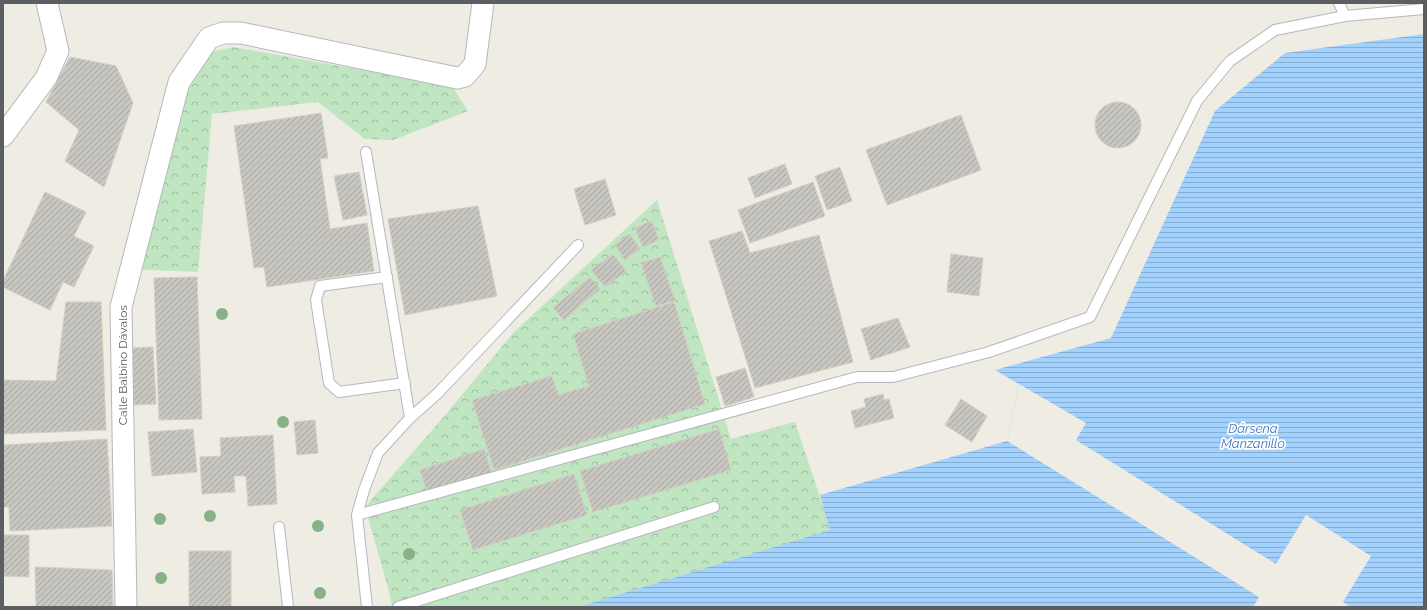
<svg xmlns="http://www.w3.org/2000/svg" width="1427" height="610" font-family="Raleway,sans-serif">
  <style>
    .forest { fill: url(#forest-crowns) }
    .water { fill: url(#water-rules) }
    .pier { fill: #eeece3 }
    .building { fill: url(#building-hatch); stroke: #d2cec1 }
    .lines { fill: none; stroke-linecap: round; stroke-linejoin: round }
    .service-casing { stroke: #b5b8bd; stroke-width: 12 }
    .minor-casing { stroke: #b5b8bd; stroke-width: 23 }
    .service { stroke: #fff; stroke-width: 10 }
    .minor { stroke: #fff; stroke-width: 21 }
    .tree { fill: #88b188 }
    .labels { text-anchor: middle; stroke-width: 3.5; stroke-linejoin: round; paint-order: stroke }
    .street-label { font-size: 12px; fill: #5b5e63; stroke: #fff }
    .water-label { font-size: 13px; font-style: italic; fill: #4175b9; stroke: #fff }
  </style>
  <defs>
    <pattern id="forest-crowns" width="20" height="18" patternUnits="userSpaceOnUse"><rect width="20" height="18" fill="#bfe5c1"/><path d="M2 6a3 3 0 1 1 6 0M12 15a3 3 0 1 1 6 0" fill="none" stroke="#9ebda0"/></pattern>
    <pattern id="water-rules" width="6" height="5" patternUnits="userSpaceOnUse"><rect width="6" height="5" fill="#a2d1fe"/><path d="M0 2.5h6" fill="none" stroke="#87add1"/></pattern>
    <pattern id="building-hatch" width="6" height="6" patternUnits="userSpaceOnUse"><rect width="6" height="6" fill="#c8c6c0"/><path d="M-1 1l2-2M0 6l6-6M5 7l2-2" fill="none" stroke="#a5a4a0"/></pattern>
  </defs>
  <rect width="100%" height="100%" fill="#eeece3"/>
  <g class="forest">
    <path d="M 233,47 L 452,86 L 468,111 L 393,140 L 365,139 L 318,102 L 212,114 L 198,272 L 128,269 L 159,167 L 190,87 L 212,52 Z"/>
    <path d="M 657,200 L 731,439 L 795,422 L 831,530 L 578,607 L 392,607 L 389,591 L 365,507 L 447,413 L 514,332 Z"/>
  </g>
  <path class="water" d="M 1424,34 L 1424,607 L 578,607 L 830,530 L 820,495 L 1007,441 L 1019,384 L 995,370 L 1111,338 L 1215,111 L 1285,53 Z"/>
  <path class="pier" d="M 1019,384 L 1086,423 L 1076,440 L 1276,564 L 1306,515 L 1371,556 L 1343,602 L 1351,607 L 1253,607 L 1259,597 L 1007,441 Z"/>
  <g class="building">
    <path d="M 70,57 L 116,66 L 133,103 L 104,187 L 65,161 L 79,130 L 46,102 Z"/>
    <circle cx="1118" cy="125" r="23"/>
    <path d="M 321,113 L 328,158 L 320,159 L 330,229 L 367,223 L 374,271 L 267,287 L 264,267 L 254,268 L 234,126 Z"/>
    <path d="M 961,115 L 981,170 L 887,205 L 866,150 Z"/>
    <path d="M 785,164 L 792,184 L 755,198 L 748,178 Z"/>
    <path d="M 840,167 L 852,201 L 827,210 L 815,176 Z"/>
    <path d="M 359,172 L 367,215 L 343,220 L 334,176 Z"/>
    <path d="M 605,179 L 616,215 L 585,225 L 574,189 Z"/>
    <path d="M 813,182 L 825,216 L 750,243 L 738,210 Z"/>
    <path d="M 45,192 L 86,212 L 74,236 L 94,246 L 74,287 L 63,282 L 50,310 L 3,287 L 3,281 Z"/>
    <path d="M 478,206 L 497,296 L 405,315 L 388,219 Z"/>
    <path d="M 651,221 L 659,240 L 643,247 L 635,228 Z"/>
    <path d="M 742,231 L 750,253 L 819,235 L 853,362 L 755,388 L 709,241 Z"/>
    <path d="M 630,234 L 640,249 L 625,260 L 615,245 Z"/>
    <path d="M 613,254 L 626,271 L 605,287 L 591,270 Z"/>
    <path d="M 951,254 L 983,258 L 979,296 L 947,292 Z"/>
    <path d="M 660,257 L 675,300 L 656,306 L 641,263 Z"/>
    <path d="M 197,277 L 202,419 L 159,420 L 154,278 Z"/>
    <path d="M 590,277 L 600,289 L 564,320 L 553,308 Z"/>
    <path d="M 66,302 L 101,302 L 106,430 L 3,434 L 3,380 L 56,381 Z"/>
    <path d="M 674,302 L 705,404 L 494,470 L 472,400 L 552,376 L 558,395 L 589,386 L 573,334 Z"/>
    <path d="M 898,318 L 910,347 L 871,360 L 861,329 Z"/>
    <path d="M 153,347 L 156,404 L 132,405 L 129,348 Z"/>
    <path d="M 745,368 L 754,397 L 725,406 L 716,377 Z"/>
    <path d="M 883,394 L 884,400 L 889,399 L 894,418 L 855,428 L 851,411 L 866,407 L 864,399 Z"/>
    <path d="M 961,399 L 987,416 L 972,442 L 945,425 Z"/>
    <path d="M 315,420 L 318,453 L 297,455 L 294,422 Z"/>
    <path d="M 193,429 L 197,472 L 152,476 L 148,432 Z"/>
    <path d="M 719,429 L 731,470 L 593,512 L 580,471 Z"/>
    <path d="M 273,435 L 277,504 L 248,506 L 246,476 L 234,476 L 235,492 L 202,494 L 200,457 L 221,456 L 220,438 Z"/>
    <path d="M 107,439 L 112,526 L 10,531 L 9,507 L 3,507 L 3,445 Z"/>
    <path d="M 484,449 L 492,474 L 428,495 L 420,470 Z"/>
    <path d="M 574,474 L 587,515 L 473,550 L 460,510 Z"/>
    <path d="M 3,535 L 29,535 L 29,577 L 3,576 Z"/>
    <rect x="189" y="551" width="42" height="56"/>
    <path d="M 35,567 L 112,570 L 113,607 L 36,607 Z"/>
  </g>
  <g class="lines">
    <g class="service-casing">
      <g id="service">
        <path d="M 1339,3 L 1345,16"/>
        <path d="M 366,152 L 410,418"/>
        <path d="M 387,277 L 320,286 L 316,300 L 329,383 L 339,392 L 405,383"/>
        <path d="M 357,515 L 857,377 L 893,377 L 989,352 L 1090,317 L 1197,101 L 1230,61 L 1275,30 L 1345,16 L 1424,9"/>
        <path d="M 279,527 L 288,607"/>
        <path d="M 367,607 L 357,515 L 364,490 L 378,453 L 410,418 L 437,394 L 578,245"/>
        <path d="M 398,607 L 714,507"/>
      </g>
    </g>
    <g class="minor-casing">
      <g id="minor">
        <path d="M 3,136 L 46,78 L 58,51 L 47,3"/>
        <path d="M 126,607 L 121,307 L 179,82 L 209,38 L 223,33 L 241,33 L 457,78 L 465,76 L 475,64 L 483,3"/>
      </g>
    </g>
    <use href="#service" class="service"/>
    <use href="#minor" class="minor"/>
  </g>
  <g class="tree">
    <circle cx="222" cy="314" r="6"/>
    <circle cx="283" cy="422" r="6"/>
    <circle cx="210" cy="516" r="6"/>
    <circle cx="160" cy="519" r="6"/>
    <circle cx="318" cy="526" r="6"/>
    <circle cx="409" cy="554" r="6"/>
    <circle cx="161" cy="578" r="6"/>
    <circle cx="320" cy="593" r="6"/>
  </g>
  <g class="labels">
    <g class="street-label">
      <text transform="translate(123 365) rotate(-90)" y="4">Calle Balbino Dávalos</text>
    </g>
    <g class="water-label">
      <text x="1253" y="433">Dársena<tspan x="1253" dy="15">Manzanillo</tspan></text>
    </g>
  </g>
  <rect width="1427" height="610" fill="none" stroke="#5b5e63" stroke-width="8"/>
</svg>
